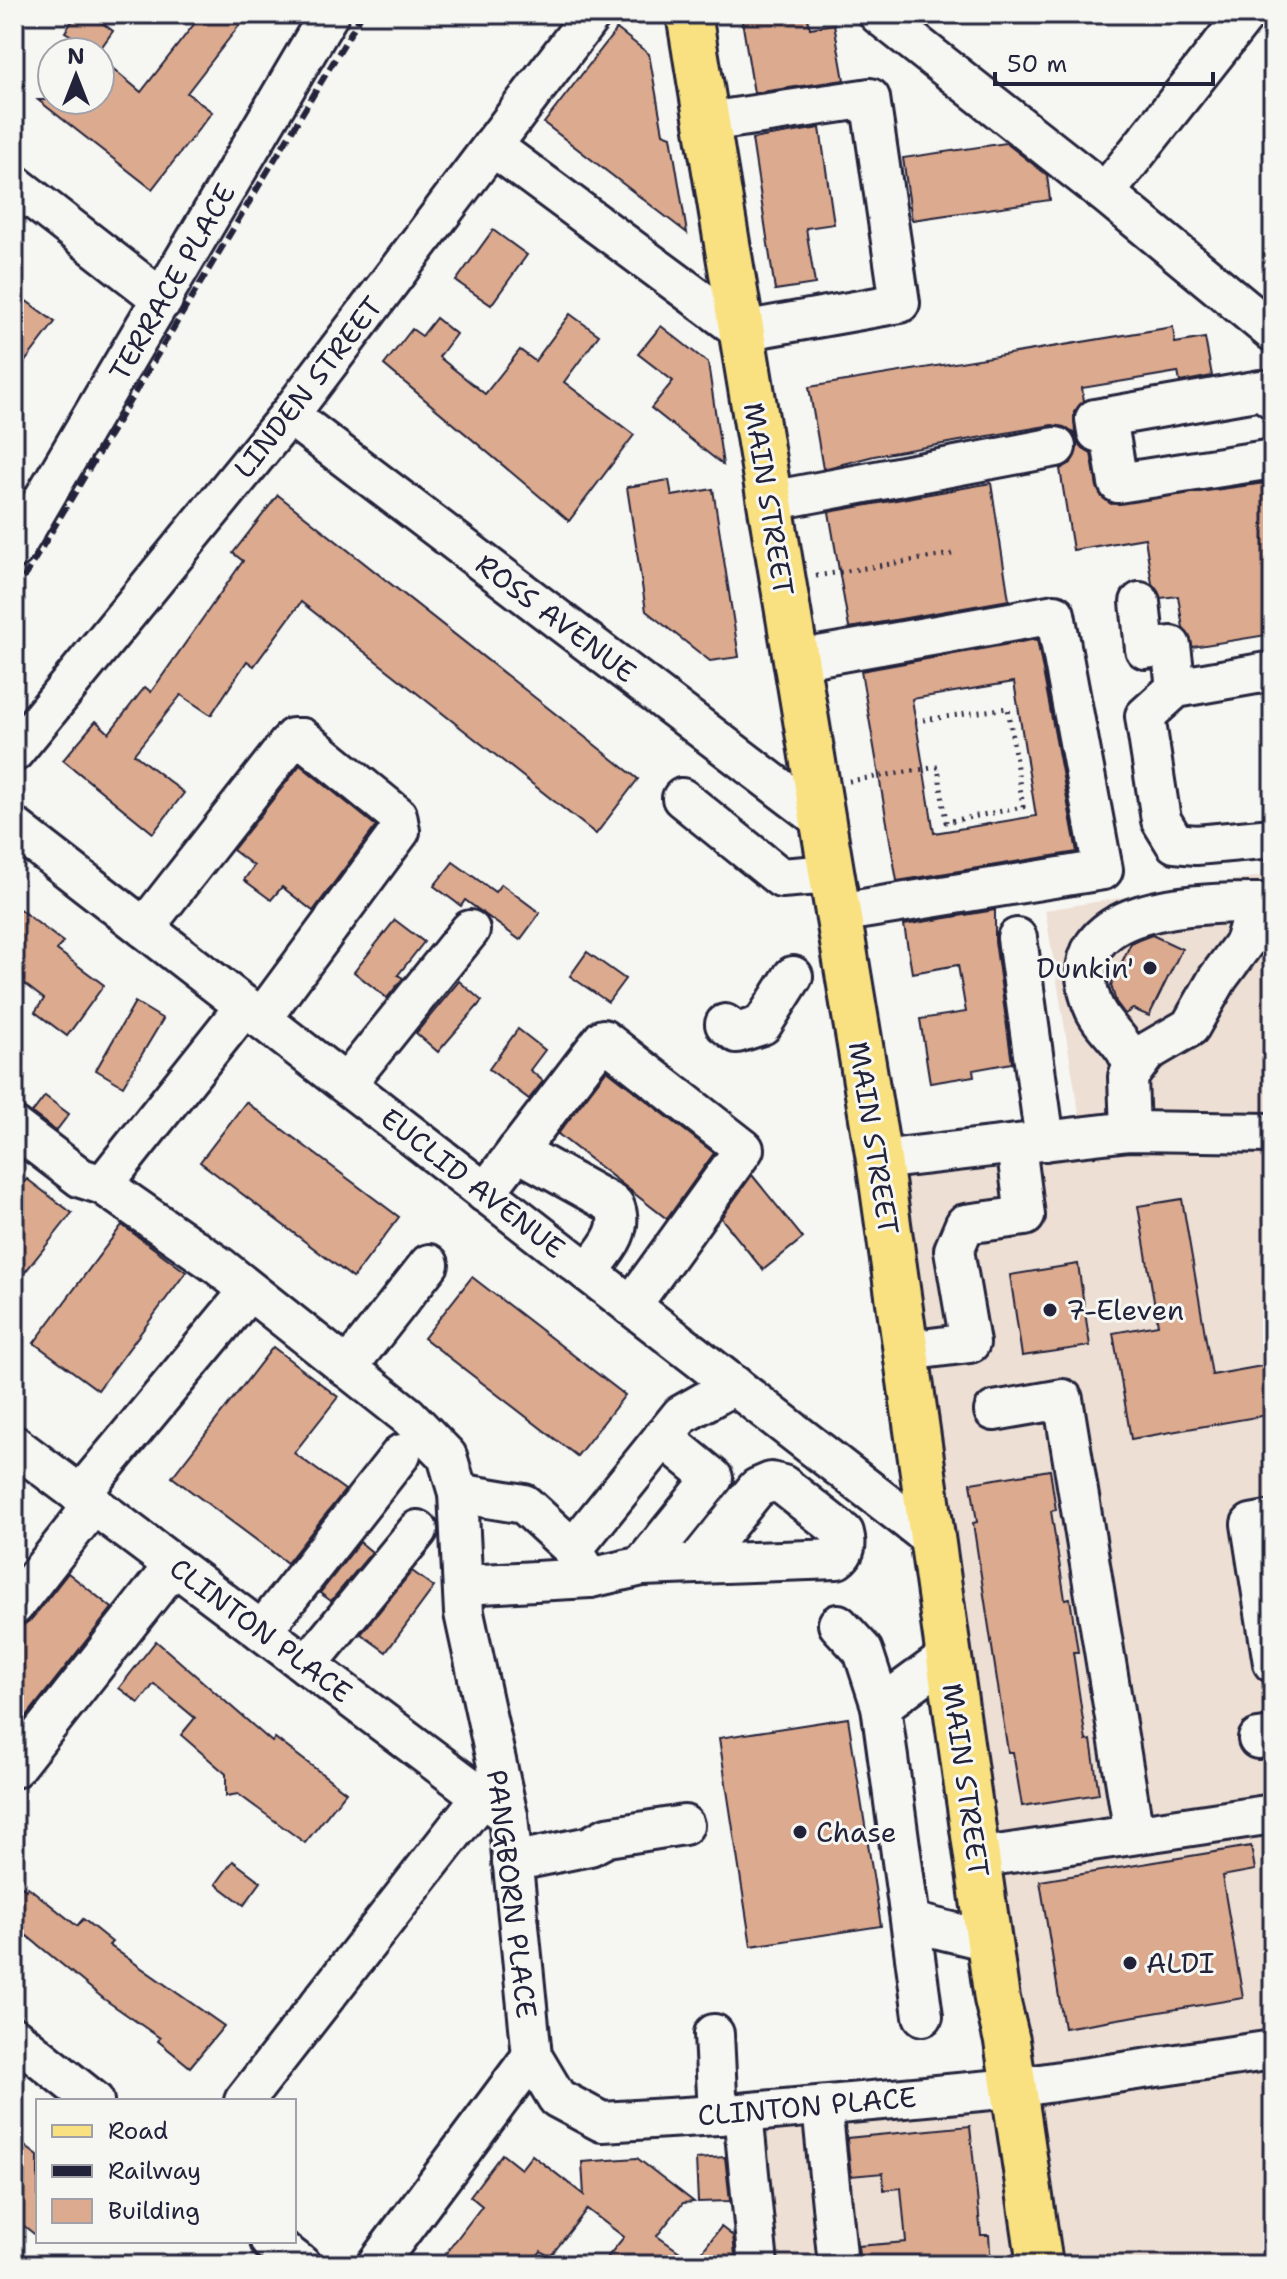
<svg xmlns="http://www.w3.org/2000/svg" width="1287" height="2279" font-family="'Shantell Sans',sans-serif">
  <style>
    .built { fill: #eedfd4 }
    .building { fill: #dcaa8f; stroke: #22223b; stroke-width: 2; fill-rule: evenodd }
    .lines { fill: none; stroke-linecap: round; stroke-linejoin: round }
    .minor-casing { stroke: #22223b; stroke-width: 44 }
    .major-casing { stroke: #22223b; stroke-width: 50 }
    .path { stroke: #22223b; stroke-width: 5; stroke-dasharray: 2 6; stroke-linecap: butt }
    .minor { stroke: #f6f6f2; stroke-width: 38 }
    .major { stroke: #f9e181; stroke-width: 44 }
    .rail { stroke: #22223b; stroke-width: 6; stroke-dasharray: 12 6; stroke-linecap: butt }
    .poi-dot { fill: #22223b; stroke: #f6f6f2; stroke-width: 3 }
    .labels { text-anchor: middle; stroke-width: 6; stroke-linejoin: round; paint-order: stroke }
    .street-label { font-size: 28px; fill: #22223b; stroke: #f6f6f2 }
    .poi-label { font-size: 28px; fill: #22223b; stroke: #f6f6f2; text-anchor: start }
  </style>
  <rect width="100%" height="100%" fill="#f6f6f2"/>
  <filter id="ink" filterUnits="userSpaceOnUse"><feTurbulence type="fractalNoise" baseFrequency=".0125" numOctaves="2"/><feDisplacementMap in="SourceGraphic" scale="16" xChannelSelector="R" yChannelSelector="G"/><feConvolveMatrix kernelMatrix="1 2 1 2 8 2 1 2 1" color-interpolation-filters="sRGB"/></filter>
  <g filter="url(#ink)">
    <path class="built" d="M 1273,874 L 1273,2265 L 748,2265 L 732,2114 L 1013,2088 L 879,1160 L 1083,1137 L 1045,910 Z"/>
    <g class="building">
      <path d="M 77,14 L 90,14 L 113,31 L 98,52 L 65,32 Z"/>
      <path d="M 202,14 L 248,14 L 187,93 L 212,112 L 152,189 L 38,100 L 100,100 L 100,58 L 141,92 Z"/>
      <path d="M 741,14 L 807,14 L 810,28 L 834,24 L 844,80 L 754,93 Z"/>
      <path d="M 617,29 L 649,54 L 663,133 L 671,136 L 687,233 L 544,123 Z"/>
      <path d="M 820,128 L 834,224 L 806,228 L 815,284 L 775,290 L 752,139 Z"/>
      <path d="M 1006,143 L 1047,175 L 1050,200 L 912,220 L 903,158 Z"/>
      <path d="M 493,230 L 527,255 L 491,305 L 456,281 Z"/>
      <path d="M 14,292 L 55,322 L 14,376 Z"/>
      <path d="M 570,314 L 599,335 L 564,382 L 634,435 L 569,521 L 384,365 L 412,329 L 422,336 L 436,318 L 456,334 L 439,357 L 485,394 L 520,350 L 535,361 Z"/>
      <path d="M 661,326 L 708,363 L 723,465 L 651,408 L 673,381 L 638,354 Z"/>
      <path d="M 1173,327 L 1175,343 L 1205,338 L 1212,376 L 1180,382 L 1178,372 L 1082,388 L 1084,401 L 1074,412 L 1075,436 L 1080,446 L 1091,453 L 1097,487 L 1102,497 L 1111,504 L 1273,482 L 1273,634 L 1193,647 L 1183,628 L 1178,596 L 1161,598 L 1152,584 L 1145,538 L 1073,550 L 1060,469 L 1071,463 L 1078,444 L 1073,433 L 1064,427 L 1052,425 L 874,456 L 823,469 L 809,387 Z"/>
      <path d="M 669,480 L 672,496 L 713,489 L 739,657 L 710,661 L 646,611 L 627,487 Z"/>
      <path d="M 991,483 L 1009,600 L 849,628 L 829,512 Z"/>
      <path d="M 278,495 L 638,779 L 596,834 L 301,602 L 254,666 L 247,661 L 211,715 L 181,695 L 134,754 L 184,793 L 153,833 L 63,760 L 96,721 L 109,733 L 145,687 L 151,692 L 243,561 L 233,553 Z"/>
      <path d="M 1037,639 L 1077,852 L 897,881 L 861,671 ZM 1014,682 L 1036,816 L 934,833 L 912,699 Z"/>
      <path d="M 300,765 L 376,826 L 313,911 L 282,887 L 271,900 L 244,880 L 254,866 L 233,850 Z"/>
      <path d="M 453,862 L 495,892 L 501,884 L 540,913 L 520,940 L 465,900 L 461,906 L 434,886 Z"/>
      <path d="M 14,905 L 63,942 L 57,950 L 104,985 L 67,1036 L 35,1012 L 44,999 L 14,976 Z"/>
      <path d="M 995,910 L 995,941 L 1012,1063 L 973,1070 L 974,1076 L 930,1083 L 920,1019 L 966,1012 L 958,965 L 912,973 L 904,925 Z"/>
      <path d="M 395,920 L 424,942 L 398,975 L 403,978 L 387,998 L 354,972 Z"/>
      <path d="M 1152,935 L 1182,949 L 1149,1016 L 1133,1009 L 1125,1014 L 1116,1002 L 1111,985 L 1131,943 Z"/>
      <path d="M 587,952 L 625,979 L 608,1002 L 570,976 Z"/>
      <path d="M 459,981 L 482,1001 L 438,1052 L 416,1033 Z"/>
      <path d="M 135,1002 L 163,1019 L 123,1086 L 96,1070 Z"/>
      <path d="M 518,1029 L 545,1050 L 530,1070 L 543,1081 L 529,1099 L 489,1069 Z"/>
      <path d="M 607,1070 L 714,1153 L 667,1219 L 558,1134 Z"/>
      <path d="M 45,1096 L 69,1114 L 56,1131 L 32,1113 Z"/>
      <path d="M 246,1102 L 399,1217 L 353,1278 L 200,1162 Z"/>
      <path d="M 752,1175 L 803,1238 L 763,1270 L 721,1218 Z"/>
      <path d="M 27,1179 L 72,1213 L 14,1286 L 14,1196 Z"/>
      <path d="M 1182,1199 L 1212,1375 L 1273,1364 L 1273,1414 L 1131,1439 L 1113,1333 L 1158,1325 L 1138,1206 Z"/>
      <path d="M 122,1225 L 186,1272 L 98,1390 L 34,1343 Z"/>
      <path d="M 1078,1264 L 1090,1346 L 1022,1356 L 1010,1275 Z"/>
      <path d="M 472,1277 L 625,1395 L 577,1456 L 424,1338 Z"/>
      <path d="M 273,1347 L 338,1397 L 294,1453 L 345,1490 L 287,1563 L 172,1477 Z"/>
      <path d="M 1050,1470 L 1056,1510 L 1051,1511 L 1065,1599 L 1070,1598 L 1078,1652 L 1073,1652 L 1086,1741 L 1091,1740 L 1099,1794 L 1022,1806 L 1013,1752 L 1008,1752 L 973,1523 L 977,1522 L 971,1483 Z"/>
      <path d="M 360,1542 L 372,1552 L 331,1601 L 320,1593 Z"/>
      <path d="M 412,1571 L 434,1587 L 386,1652 L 361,1634 Z"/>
      <path d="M 68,1573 L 112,1608 L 14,1732 L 14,1628 L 31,1620 Z"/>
      <path d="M 156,1641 L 272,1742 L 275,1738 L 346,1792 L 305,1843 L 238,1794 L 226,1796 L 226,1774 L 181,1735 L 195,1718 L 154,1684 L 139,1703 L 119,1688 Z"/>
      <path d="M 848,1718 L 881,1926 L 751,1946 L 719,1738 Z"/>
      <path d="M 1251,1846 L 1255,1870 L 1222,1876 L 1243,1998 L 1064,2028 L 1040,1881 Z"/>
      <path d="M 233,1861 L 261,1882 L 244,1905 L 216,1884 Z"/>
      <path d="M 14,1881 L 26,1890 L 28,1887 L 77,1926 L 83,1919 L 112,1942 L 109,1945 L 224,2026 L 190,2067 L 158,2041 L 160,2038 L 104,1999 L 27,1936 L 14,1952 Z"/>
      <path d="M 970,2126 L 981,2235 L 989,2235 L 991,2265 L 860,2265 L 858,2246 L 906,2242 L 901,2188 L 884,2190 L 883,2173 L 851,2176 L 847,2138 Z"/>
      <path d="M 14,2138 L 38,2156 L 38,2237 L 14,2218 Z"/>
      <path d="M 502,2154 L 521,2169 L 532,2155 L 584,2195 L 582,2162 L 637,2158 L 694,2202 L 683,2203 L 657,2236 L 694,2262 L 721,2227 L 733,2236 L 736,2265 L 601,2265 L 624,2237 L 587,2209 L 550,2257 L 541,2251 L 530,2265 L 437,2265 L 482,2206 L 470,2196 Z"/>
      <path d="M 725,2157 L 730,2201 L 698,2202 L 696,2159 Z"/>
    </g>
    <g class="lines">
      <g class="minor-casing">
        <g id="minor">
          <path d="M 878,14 L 1105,193 L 1243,18 L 1238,14"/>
          <path d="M 492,146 L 742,331 L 900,303 L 870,98 L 707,122"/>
          <path d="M 14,184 L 163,300"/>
          <path d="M 1105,193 L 1273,332"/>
          <path d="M 289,415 L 823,821"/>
          <path d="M 1107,417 L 1118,483 L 1273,459"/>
          <path d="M 1097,432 L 1095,419 L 1107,417 L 1261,390 L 1273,399"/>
          <path d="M 770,501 L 1056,447"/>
          <path d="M 14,549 L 329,14"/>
          <path d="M 1140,602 L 1145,649 L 1171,646 L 1176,688"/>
          <path d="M 796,660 L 1055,614 L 1103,870 L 838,913"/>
          <path d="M 1273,671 L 1176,688 L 1145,716 L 1161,820 L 1175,843 L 1196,845 L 1273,838"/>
          <path d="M 14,752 L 289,415 L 592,14"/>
          <path d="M 682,798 L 781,878 L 832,874"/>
          <path d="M 14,827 L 932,1539"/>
          <path d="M 144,928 L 293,738 L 302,738 L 397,815 L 400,831 L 261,1019"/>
          <path d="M 1017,938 L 1045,1141"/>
          <path d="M 245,1006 L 103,1185 L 219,1266 L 408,1416 L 447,1456 L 458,1493 L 464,1613 L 508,1816 L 532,2056 L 557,2098 L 602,2122 L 718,2115 L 1013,2088 L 1273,2050"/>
          <path d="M 725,1024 L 737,1033 L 762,1025 L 793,976"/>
          <path d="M 1133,1070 C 1129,1042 1101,1029 1092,1003 C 1054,899 1211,903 1273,903"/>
          <path d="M 346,1084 L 470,930"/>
          <path d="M 14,1127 L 81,1178 L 103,1185"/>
          <path d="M 1130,1131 L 1128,1077 L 1147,1052 L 1190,1027 L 1218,978 L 1244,943 L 1256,903"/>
          <path d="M 517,1151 L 614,1205 C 626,1231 603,1252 588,1272"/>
          <path d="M 879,1160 L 1130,1131 L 1273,1133"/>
          <path d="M 485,1193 L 603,1039 L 744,1149 L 631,1306"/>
          <path d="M 906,1351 L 970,1343 L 954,1250 L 965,1224 L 1025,1216 L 1016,1145"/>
          <path d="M 347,1368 L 429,1264"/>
          <path d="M 994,1411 L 1063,1399 L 1134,1834"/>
          <path d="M 14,1445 L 508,1816"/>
          <path d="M 458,1493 L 524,1504 L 573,1549 L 681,1415 L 734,1385"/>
          <path d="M 80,1495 L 249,1291"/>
          <path d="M 1273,1520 L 1251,1524 L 1273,1663"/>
          <path d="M 573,1549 L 590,1578 L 642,1566 L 713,1478 L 663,1437"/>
          <path d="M 642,1566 L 837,1559 C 846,1552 847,1544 844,1533 L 783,1485 L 771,1482 L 757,1488 L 696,1564"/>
          <path d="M 463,1585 L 590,1578"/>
          <path d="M 14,1606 L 94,1504"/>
          <path d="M 838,1624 L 863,1651 L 881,1706 L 923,2016"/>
          <path d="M 262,1631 L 401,1454"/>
          <path d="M 307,1665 L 418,1530"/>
          <path d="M 881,1706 L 949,1656"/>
          <path d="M 1258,1739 L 1273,1737"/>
          <path d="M 14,1768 L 174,1565"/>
          <path d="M 977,1858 L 1273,1814"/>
          <path d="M 512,1862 L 590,1846 L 607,1837 L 684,1825"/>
          <path d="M 911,1922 L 989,1941"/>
          <path d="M 714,2034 L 718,2115"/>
          <path d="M 14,2037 L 94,2101"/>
          <path d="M 244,2101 L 482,1796"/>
          <path d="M 822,2106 L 838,2265"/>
          <path d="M 743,2113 L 758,2265"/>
          <path d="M 270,2241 L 301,2265"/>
          <path d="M 376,2265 L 532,2056"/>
        </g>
      </g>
      <g class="major-casing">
        <path id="major" d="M 689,14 L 879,1160 L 997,1999 L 1007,2041 L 1040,2265"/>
      </g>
      <g class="path">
        <path d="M 816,576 L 952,554"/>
        <path d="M 849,781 L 938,767 L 946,822 L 1023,807 L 1008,708 L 916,721"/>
      </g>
      <use href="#minor" class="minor"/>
      <use href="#major" class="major"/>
      <path class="rail" d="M 14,594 L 362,14"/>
    </g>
  </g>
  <g class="poi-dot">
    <circle cx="1150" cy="968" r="8"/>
    <circle cx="1050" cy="1310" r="8"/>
    <circle cx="800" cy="1832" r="8"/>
    <circle cx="1130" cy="1963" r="8"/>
  </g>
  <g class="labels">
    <g class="street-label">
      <text transform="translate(172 282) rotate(-60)" y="10">TERRACE PLACE</text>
      <text transform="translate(308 387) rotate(-52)" y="10">LINDEN STREET</text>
      <text transform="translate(769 499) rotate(81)" y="10">MAIN STREET</text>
      <text transform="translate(556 618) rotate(37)" y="10">ROSS AVENUE</text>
      <text transform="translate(874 1138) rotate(81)" y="10">MAIN STREET</text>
      <text transform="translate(473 1183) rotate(38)" y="10">EUCLID AVENUE</text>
      <text transform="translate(261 1630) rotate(37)" y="10">CLINTON PLACE</text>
      <text transform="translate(966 1780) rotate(82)" y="10">MAIN STREET</text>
      <text transform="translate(512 1894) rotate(83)" y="10">PANGBORN PLACE</text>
      <text transform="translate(807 2106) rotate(-5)" y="10">CLINTON PLACE</text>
    </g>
    <g class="poi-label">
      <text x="1134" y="978" text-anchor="end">Dunkin'</text>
      <text x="1066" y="1320">7-Eleven</text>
      <text x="816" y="1842">Chase</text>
      <text x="1146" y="1973">ALDI</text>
    </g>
  </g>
  <rect width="1287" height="2279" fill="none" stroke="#f6f6f2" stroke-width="48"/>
  <rect x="24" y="24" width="1239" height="2231" fill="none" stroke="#22223b" stroke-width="3" filter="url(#ink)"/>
  <rect x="36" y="2099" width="260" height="144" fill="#f6f6f2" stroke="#a1a1a9" stroke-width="2"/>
  <rect x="52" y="2125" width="40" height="12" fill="#f9e181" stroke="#a1a1a9" stroke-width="2"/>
  <text x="108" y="2139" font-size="24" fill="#22223b">Road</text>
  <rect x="52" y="2165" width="40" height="12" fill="#22223b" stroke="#a1a1a9" stroke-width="2"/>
  <text x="108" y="2179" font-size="24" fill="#22223b">Railway</text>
  <rect x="52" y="2199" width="40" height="24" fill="#dcaa8f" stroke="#a1a1a9" stroke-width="2"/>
  <text x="108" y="2219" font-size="24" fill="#22223b">Building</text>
  <g transform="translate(76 76)"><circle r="38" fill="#f6f6f2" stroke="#a1a1a9" stroke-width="2"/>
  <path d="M0-6L14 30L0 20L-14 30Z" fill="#22223b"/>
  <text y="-12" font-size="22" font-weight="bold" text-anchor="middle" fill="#22223b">N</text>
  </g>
  <path d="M995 72v12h218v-12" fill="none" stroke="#22223b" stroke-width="4"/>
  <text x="1007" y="72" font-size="24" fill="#22223b" stroke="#f6f6f2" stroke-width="6" paint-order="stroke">50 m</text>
</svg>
